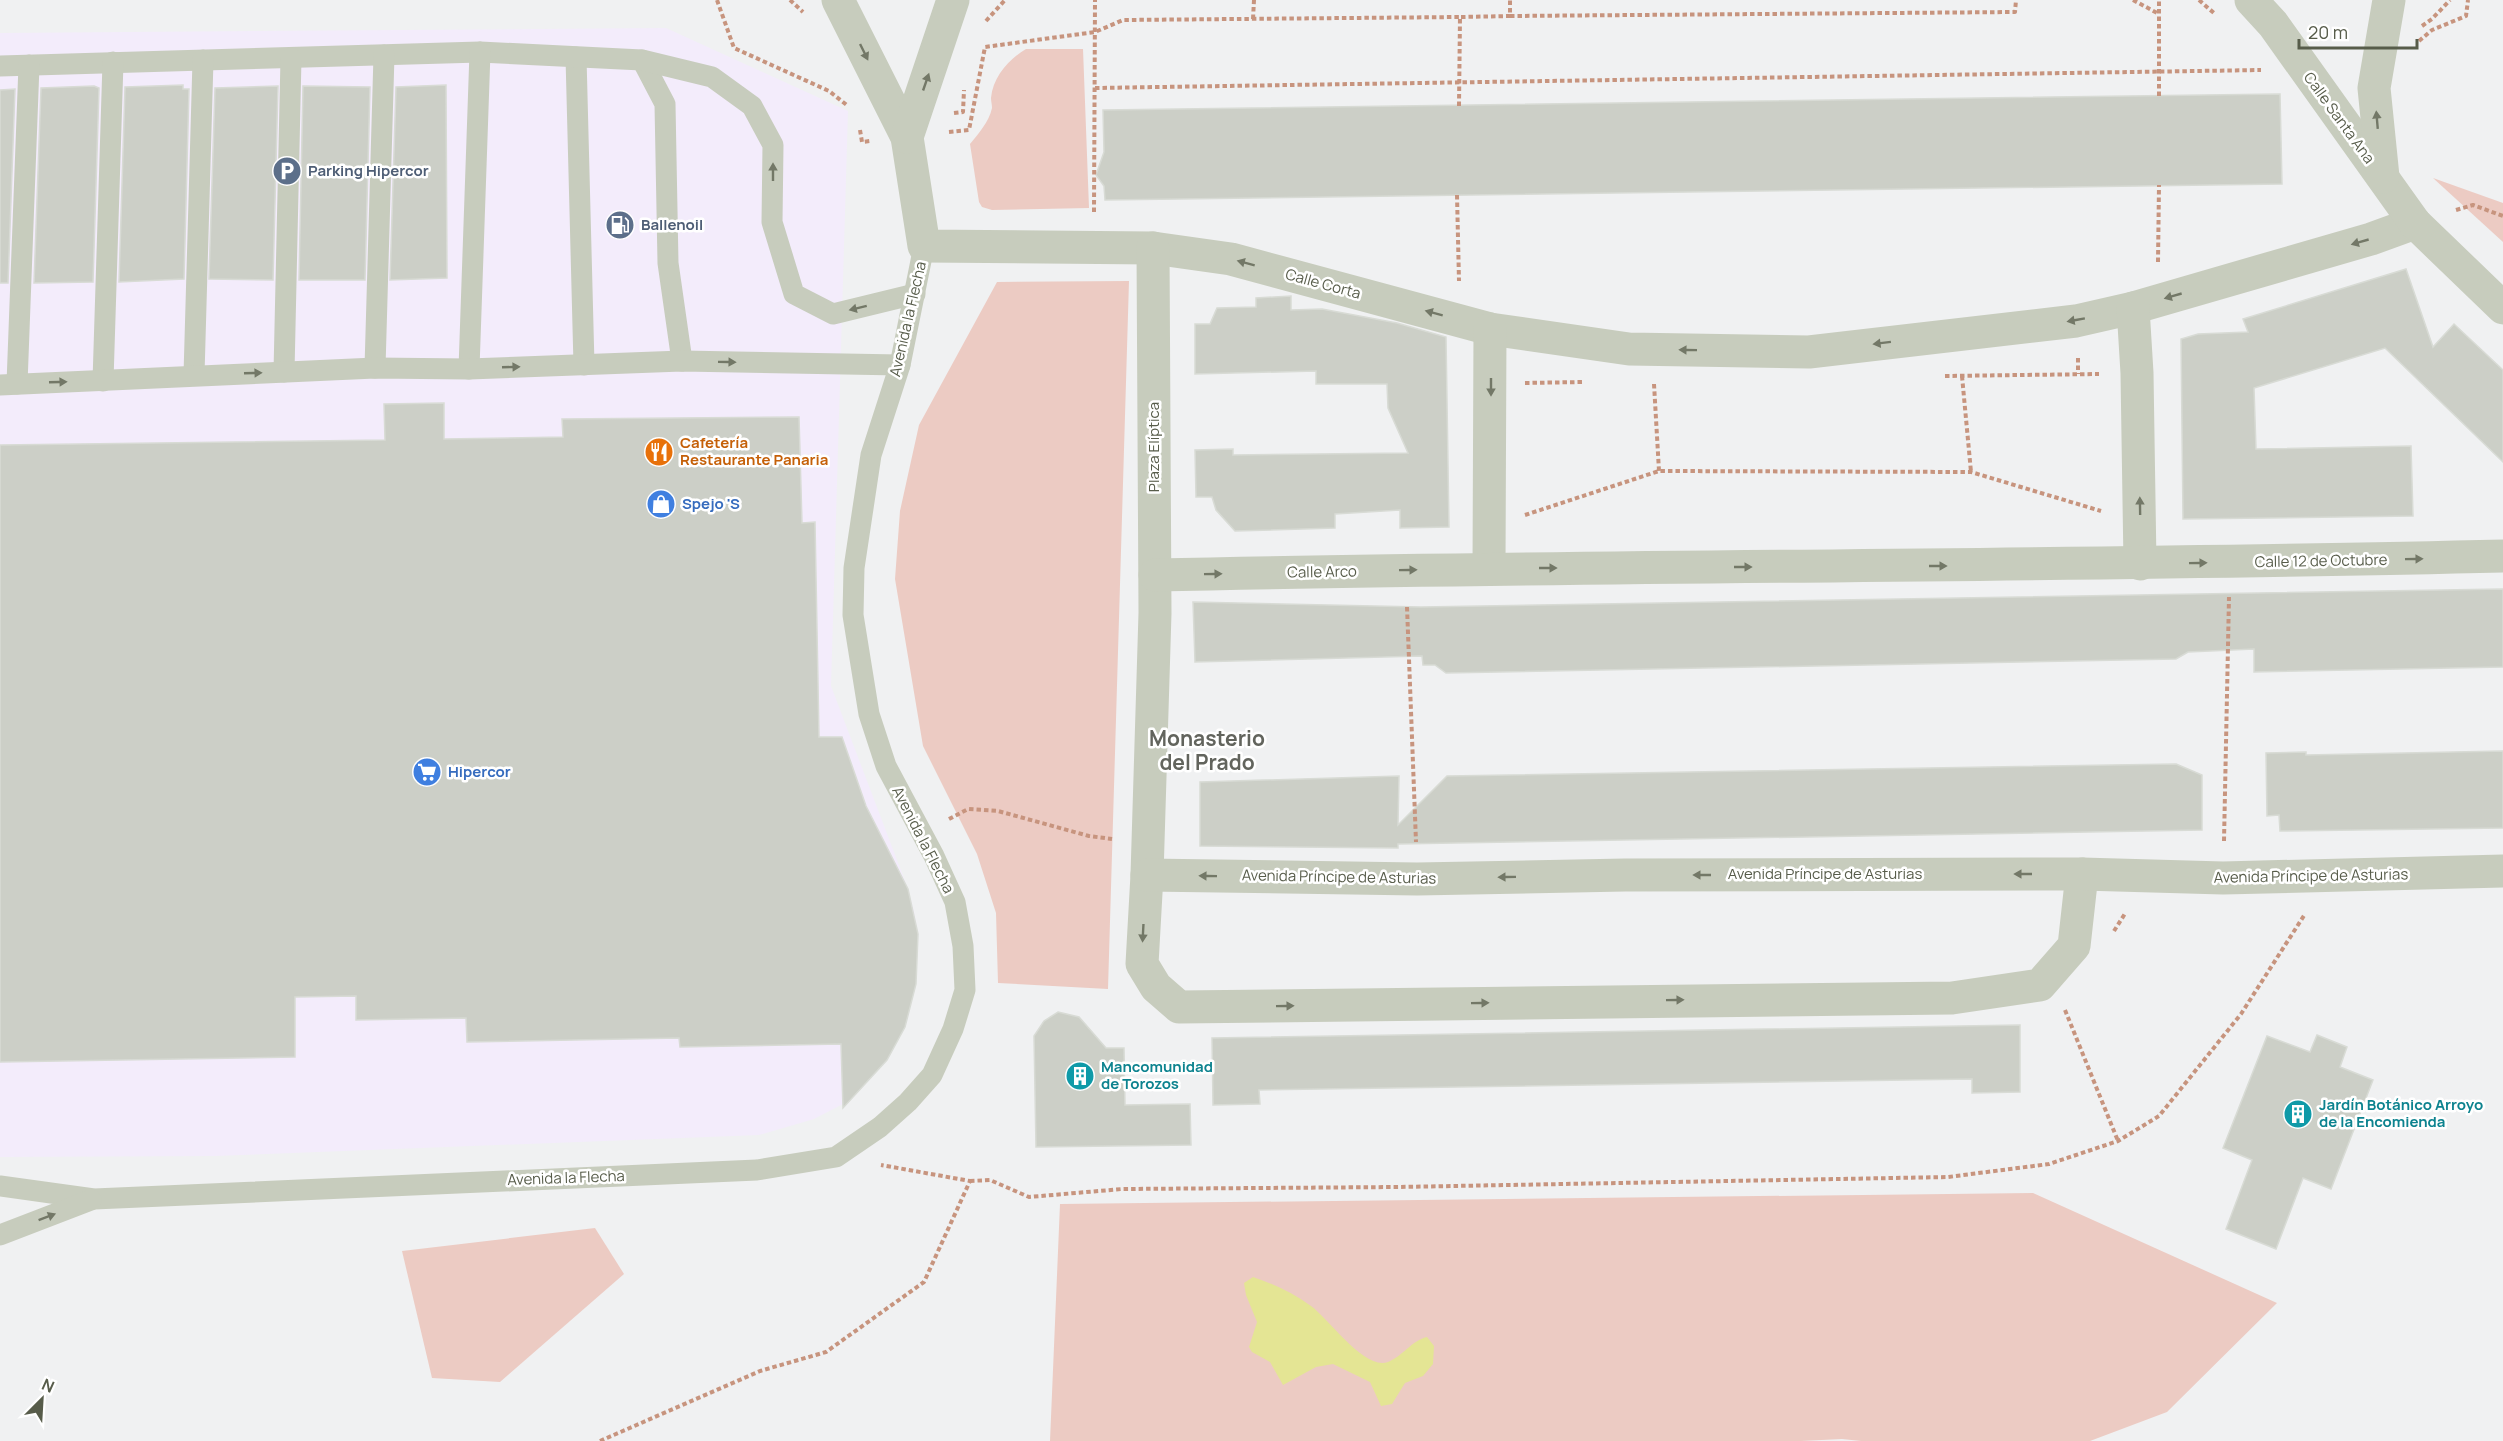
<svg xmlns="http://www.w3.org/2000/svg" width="2503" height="1441" font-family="Manrope,sans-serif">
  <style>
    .commercial { fill: #f3ecfb }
    .green { fill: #eccbc3 }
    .water { fill: #e4e594 }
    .building { fill: #cccfc7; stroke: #d8dbd5; stroke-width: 1.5 }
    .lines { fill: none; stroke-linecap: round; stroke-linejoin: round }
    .path { stroke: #c7947e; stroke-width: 4; stroke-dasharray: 4.5 3; stroke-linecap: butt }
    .lane { stroke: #c7ccbd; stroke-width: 21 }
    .street { stroke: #c7ccbd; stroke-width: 33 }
    .oneway { fill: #737867 }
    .labels { text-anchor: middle; stroke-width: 5; stroke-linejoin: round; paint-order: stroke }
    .street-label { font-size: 15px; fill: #575c4a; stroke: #fff }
    .service-label { font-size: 15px; font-weight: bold; fill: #4e5e75; stroke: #fff; text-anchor: start }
    .food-label { font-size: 15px; font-weight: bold; fill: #c56008; stroke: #fff; text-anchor: start }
    .shop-label { font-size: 15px; font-weight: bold; fill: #366cbe; stroke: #fff; text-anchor: start }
    .culture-label { font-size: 15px; font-weight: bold; fill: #0d838f; stroke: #fff; text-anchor: start }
    .district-label { font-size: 21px; font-weight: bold; fill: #62645d; stroke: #fff }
  </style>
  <rect width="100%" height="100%" fill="#f0f1f2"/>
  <path class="commercial" d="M 666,28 L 848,111 L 831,686 L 908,889 L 914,911 L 918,934 L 916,984 L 905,1027 L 866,1083 L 843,1104 L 814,1119 L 759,1135 L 215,1156 L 0,1157 L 0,33 Z"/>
  <g class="green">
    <path d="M 1026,49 L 1083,49 L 1089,208 L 992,210 L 982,207 L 979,202 L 970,144 C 978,134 989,122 992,108 C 992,105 991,101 991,98 C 993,77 1009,59 1026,49 Z"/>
    <path d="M 2433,178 L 2503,203 L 2503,242 Z"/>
    <path d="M 1129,281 L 1108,989 L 998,983 L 996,913 L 977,854 L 923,746 L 895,579 L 900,511 L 919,425 L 997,282 Z"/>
    <path d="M 2033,1193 L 2277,1303 L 2167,1412 L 2090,1441 L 1861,1441 L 1842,1439 L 1801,1441 L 1050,1441 L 1060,1204 Z"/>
    <path d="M 595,1228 L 624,1274 L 500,1382 L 432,1378 L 402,1251 Z"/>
  </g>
  <path class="water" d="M 1253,1277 C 1274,1284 1293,1293 1311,1306 C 1329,1319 1365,1371 1388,1362 C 1403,1356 1411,1341 1427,1337 L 1434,1346 L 1433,1364 L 1423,1376 L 1405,1383 L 1392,1404 L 1381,1406 L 1370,1382 L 1333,1364 L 1316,1367 L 1283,1385 L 1270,1362 L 1252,1352 L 1249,1347 L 1257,1322 L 1246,1295 L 1244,1283 Z"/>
  <g class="building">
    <path d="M 183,85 L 183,89 L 189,89 L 184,279 L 119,282 L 125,87 Z"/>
    <path d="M 446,85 L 447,278 L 390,280 L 396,87 Z"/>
    <path d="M 94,86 L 99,88 L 93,282 L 34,283 L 41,88 Z"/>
    <path d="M 278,86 L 273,280 L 209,279 L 215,88 Z"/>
    <path d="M 303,86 L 370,87 L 365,280 L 299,280 Z"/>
    <path d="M 15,89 L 8,283 L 0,283 L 0,90 Z"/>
    <path d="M 2280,94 L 2282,184 L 1105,200 L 1104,186 L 1096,175 L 1104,152 L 1103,110 Z"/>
    <path d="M 2406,269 L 2433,347 L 2454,324 L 2503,370 L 2503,462 L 2385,348 L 2254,388 L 2256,449 L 2411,446 L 2413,516 L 2183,519 L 2181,339 L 2198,334 L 2248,332 L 2243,319 Z"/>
    <path d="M 1291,296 L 1291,310 L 1322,309 L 1397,323 L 1446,337 L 1449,527 L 1400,528 L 1400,510 L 1335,514 L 1335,528 L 1235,531 L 1216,510 L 1212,497 L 1196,497 L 1195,450 L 1233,449 L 1233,455 L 1408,453 L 1388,408 L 1387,384 L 1316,384 L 1316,371 L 1195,374 L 1195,324 L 1210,324 L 1217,308 L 1256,307 L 1256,298 Z"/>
    <path d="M 444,403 L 444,439 L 563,437 L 562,419 L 799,417 L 802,523 L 815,522 L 819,737 L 842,737 L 866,806 L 908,889 L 918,934 L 916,984 L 905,1027 L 887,1060 L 843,1108 L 841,1044 L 680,1047 L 679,1038 L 467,1042 L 466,1018 L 356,1020 L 356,996 L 295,997 L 295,1057 L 0,1062 L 0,445 L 385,440 L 384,404 Z"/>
    <path d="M 2503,589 L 2503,667 L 2254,672 L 2254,649 L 2188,652 L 2176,659 L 1446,673 L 1435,665 L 1423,665 L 1422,656 L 1195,662 L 1193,602 L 1421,607 Z"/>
    <path d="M 2503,751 L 2503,828 L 2280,831 L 2279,815 L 2267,816 L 2266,753 L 2306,752 L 2306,755 Z"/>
    <path d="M 2176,764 L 2202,775 L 2202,830 L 1398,844 L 1398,848 L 1200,846 L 1200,782 L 1399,776 L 1398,825 L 1447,776 Z"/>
    <path d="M 1058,1012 L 1079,1017 L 1106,1048 L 1124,1048 L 1125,1105 L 1190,1104 L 1191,1145 L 1036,1147 L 1034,1036 L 1044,1021 Z"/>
    <path d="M 2020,1025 L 2020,1092 L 1972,1093 L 1972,1079 L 1259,1090 L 1260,1104 L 1213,1105 L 1212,1038 Z"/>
    <path d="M 2317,1035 L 2347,1047 L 2340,1067 L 2373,1080 L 2331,1189 L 2303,1178 L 2276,1249 L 2226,1229 L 2252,1160 L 2223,1148 L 2267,1036 L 2310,1052 Z"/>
  </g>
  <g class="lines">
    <g class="path">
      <path d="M 717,0 L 734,48 L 829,91 L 848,106"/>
      <path d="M 790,0 L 803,12"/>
      <path d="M 2133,0 L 2159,14"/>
      <path d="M 2199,0 L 2215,14"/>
      <path d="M 1510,16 L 2015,12 L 2016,0"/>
      <path d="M 1253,19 L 1254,0"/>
      <path d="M 986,21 L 1005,0"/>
      <path d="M 2422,26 L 2432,19 L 2450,0"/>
      <path d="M 2419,41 L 2432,30 L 2466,16 L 2468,0"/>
      <path d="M 1095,88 L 2261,70"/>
      <path d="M 2159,96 L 2159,0"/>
      <path d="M 1459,106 L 1460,17 L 1510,16 L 1510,0"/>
      <path d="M 954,113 L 963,112 L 964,90"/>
      <path d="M 860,130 L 862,142 L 870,141"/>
      <path d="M 949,132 L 969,130 L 985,47 L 1095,32 L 1123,20 L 1460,17"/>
      <path d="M 1457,195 L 1459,281"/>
      <path d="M 2456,210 L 2473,205 L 2503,216"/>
      <path d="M 1094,212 L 1095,0"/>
      <path d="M 2158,262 L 2159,185"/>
      <path d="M 2078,358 L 2078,374"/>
      <path d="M 1945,376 L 2099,374"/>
      <path d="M 1962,376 L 1971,472"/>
      <path d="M 1525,383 L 1583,382"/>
      <path d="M 1654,384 L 1659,471"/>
      <path d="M 1525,515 L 1659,471 L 1971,472 L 2101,511"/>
      <path d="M 1407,607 L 1416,842"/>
      <path d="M 949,819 L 968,809 L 998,811 L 1089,836 L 1112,839"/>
      <path d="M 2224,841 L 2229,597"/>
      <path d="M 2114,931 L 2126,912"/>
      <path d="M 2065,1010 L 2118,1141"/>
      <path d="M 970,1181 L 990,1180 L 1029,1197 L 1122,1189 L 1398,1187 L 1948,1177 L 2049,1164 L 2118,1141 L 2159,1116 L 2241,1014 L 2305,914"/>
      <path d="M 600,1441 L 760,1371 L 826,1352 L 924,1282 L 970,1181 L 881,1165"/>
    </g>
    <g class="lane">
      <path d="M 576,57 L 584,365"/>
      <path d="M 642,60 L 665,104 L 668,263 L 682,361"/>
      <path d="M 0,66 L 480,52 L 642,60 L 712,77 L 752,106 L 773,145 L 772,222 L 794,294 L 833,314 L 915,294"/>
      <path d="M 375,368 L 384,55"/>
      <path d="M 469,369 L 480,52"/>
      <path d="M 284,372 L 291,58"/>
      <path d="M 194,375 L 203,60"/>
      <path d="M 103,381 L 113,62"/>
      <path d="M 17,384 L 29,65"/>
      <path d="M 0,385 L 375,368 L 469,369 L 682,361 L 900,365"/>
      <path d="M 0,1186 L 94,1199 L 757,1170 L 836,1157 L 880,1127 L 908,1102 L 932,1075 L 953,1029 L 965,990 L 963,946 L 955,902 L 934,856 L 886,766 L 869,714 L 853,615 L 854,568 L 871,455 L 900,365 L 924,246"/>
      <path d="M 0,1235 L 91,1200"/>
    </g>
    <g class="street">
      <path d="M 838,0 L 907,137 L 924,246 L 1153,248 L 1231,259 L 1490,329 L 1629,349 L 1809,352 L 2076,321 L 2133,308 L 2371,239 L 2415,223"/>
      <path d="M 2251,0 L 2273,24 L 2415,223 L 2503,308"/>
      <path d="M 907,137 L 953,0"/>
      <path d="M 2383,177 L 2374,88 L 2389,0"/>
      <path d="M 1153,248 L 1155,613 L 1147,875 L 1142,964 L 1156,987 L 1179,1007 L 1952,998 L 2040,985 L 2074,946 L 2082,874"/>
      <path d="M 2133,308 L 2137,373 L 2140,564"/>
      <path d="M 1489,568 L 1490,329"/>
      <path d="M 1155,575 C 1604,565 2054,567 2503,556"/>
      <path d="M 1147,875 L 1417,879 L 1625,875 L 2082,874 L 2223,878 L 2503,871"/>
    </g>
  </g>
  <defs><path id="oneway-solid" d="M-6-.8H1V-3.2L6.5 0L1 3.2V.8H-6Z" transform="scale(1.5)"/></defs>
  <g class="oneway">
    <use href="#oneway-solid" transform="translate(864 52) rotate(64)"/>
    <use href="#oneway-solid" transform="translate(926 82) rotate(-71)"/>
    <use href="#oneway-solid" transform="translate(2377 120) rotate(-95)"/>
    <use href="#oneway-solid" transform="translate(773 172) rotate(-90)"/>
    <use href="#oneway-solid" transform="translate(2360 242) rotate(164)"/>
    <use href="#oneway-solid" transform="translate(1246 263) rotate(-165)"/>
    <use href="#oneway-solid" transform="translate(2173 296) rotate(164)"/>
    <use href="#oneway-solid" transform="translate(858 308) rotate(166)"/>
    <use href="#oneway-solid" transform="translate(1434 313) rotate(-165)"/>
    <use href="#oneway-solid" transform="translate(2076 320) rotate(170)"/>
    <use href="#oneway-solid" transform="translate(1882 343) rotate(173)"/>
    <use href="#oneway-solid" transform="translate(1688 350) rotate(-179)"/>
    <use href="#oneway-solid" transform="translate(727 362) rotate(1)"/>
    <use href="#oneway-solid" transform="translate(511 367) rotate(-2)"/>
    <use href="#oneway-solid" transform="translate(253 373) rotate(-2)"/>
    <use href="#oneway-solid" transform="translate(58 382) rotate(-2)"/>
    <use href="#oneway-solid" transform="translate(1491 387) rotate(90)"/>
    <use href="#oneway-solid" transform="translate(2140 506) rotate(-91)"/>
    <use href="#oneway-solid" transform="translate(2414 559) rotate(-1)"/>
    <use href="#oneway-solid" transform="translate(2198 563) rotate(-1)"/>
    <use href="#oneway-solid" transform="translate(1938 566)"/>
    <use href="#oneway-solid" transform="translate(1743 567)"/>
    <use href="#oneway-solid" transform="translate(1548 568)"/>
    <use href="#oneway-solid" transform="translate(1408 570) rotate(-1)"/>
    <use href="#oneway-solid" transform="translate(1213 574) rotate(-1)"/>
    <use href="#oneway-solid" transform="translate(2023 874) rotate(180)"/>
    <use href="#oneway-solid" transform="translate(1702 875) rotate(180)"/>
    <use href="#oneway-solid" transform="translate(1208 876) rotate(-179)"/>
    <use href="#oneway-solid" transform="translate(1507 877) rotate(179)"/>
    <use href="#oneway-solid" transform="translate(1143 933) rotate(93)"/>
    <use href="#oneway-solid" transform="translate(1675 1000) rotate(-1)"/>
    <use href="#oneway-solid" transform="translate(1480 1003) rotate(-1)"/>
    <use href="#oneway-solid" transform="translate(1285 1006) rotate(-1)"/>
    <use href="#oneway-solid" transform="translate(47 1217) rotate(-21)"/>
  </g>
  <defs>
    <g id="parking-disc" transform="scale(1.5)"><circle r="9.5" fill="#5c6f8a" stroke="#fff"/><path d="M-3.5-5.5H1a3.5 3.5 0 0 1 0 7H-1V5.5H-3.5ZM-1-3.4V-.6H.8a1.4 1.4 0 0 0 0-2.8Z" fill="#fff"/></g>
    <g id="fuel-disc" transform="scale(1.5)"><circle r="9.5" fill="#5c6f8a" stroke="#fff"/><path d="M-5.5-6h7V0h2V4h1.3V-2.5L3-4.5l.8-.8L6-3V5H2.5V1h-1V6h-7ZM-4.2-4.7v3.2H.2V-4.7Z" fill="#fff"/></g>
    <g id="restaurant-disc" transform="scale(1.5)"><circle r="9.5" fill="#e8710a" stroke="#fff"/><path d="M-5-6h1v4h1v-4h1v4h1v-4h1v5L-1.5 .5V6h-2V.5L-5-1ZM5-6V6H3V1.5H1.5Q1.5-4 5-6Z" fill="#fff"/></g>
    <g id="shop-disc" transform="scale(1.5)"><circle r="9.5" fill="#3f7fe0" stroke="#fff"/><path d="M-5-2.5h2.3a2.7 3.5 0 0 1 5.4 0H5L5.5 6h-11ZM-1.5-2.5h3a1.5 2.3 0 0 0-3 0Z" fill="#fff"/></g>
    <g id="supermarket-disc" transform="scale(1.5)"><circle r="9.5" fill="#3f7fe0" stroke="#fff"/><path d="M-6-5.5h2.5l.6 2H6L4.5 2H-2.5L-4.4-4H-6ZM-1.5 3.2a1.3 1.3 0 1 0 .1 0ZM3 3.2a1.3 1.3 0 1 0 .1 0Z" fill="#fff"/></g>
    <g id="building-disc" transform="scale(1.5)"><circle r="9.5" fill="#0f9aa8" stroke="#fff"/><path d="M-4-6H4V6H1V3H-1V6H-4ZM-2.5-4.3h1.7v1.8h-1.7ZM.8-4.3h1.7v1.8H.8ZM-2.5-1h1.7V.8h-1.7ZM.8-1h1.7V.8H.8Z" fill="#fff"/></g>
  </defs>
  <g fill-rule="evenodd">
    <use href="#parking-disc" x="287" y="171"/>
    <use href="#fuel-disc" x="620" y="225"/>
    <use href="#restaurant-disc" x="659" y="452"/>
    <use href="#shop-disc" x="661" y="504"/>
    <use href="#supermarket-disc" x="427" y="772"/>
    <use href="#building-disc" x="1080" y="1076"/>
    <use href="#building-disc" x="2298" y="1114"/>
  </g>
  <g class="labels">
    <g class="street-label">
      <text transform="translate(2339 118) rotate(54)" y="5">Calle Santa Ana</text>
      <text transform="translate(1323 284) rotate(15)" y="5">Calle Corta</text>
      <text transform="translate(908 319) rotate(-77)" y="5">Avenida la Flecha</text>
      <text transform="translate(1154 447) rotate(-90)" y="5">Plaza Elíptica</text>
      <text transform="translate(2321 561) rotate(-1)" y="5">Calle 12 de Octubre</text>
      <text transform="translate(1322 572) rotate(-1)" y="5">Calle Arco</text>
      <text transform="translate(923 840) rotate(63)" y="5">Avenida la Flecha</text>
      <text x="1825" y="879">Avenida Príncipe de Asturias</text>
      <text transform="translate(2311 876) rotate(-1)" y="5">Avenida Príncipe de Asturias</text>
      <text transform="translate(1339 877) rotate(1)" y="5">Avenida Príncipe de Asturias</text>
      <text transform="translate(566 1178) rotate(-2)" y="5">Avenida la Flecha</text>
    </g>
    <g class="service-label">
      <text x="308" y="176">Parking Hipercor</text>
      <text x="641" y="230">Ballenoil</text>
    </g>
    <g class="food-label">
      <text x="680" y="448">Cafetería<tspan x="680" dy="17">Restaurante Panaria</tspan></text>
    </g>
    <g class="shop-label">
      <text x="682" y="509">Spejo 'S</text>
      <text x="448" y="777">Hipercor</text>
    </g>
    <g class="culture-label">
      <text x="1101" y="1072">Mancomunidad<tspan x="1101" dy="17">de Torozos</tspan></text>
      <text x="2319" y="1110">Jardín Botánico Arroyo<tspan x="2319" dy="17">de la Encomienda</tspan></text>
    </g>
    <g class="district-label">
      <text x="1207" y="746">Monasterio<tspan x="1207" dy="24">del Prado</tspan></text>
    </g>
  </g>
  <g transform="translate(42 1399) rotate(24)" stroke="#ffffff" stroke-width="4.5" paint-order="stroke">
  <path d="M0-4.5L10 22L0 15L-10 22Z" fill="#575c4a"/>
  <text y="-9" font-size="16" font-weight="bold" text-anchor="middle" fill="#575c4a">N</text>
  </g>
  <path d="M2299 39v9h118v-9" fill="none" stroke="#575c4a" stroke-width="3"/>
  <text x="2308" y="39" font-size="18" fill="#575c4a" stroke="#ffffff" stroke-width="4.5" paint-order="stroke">20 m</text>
</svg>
